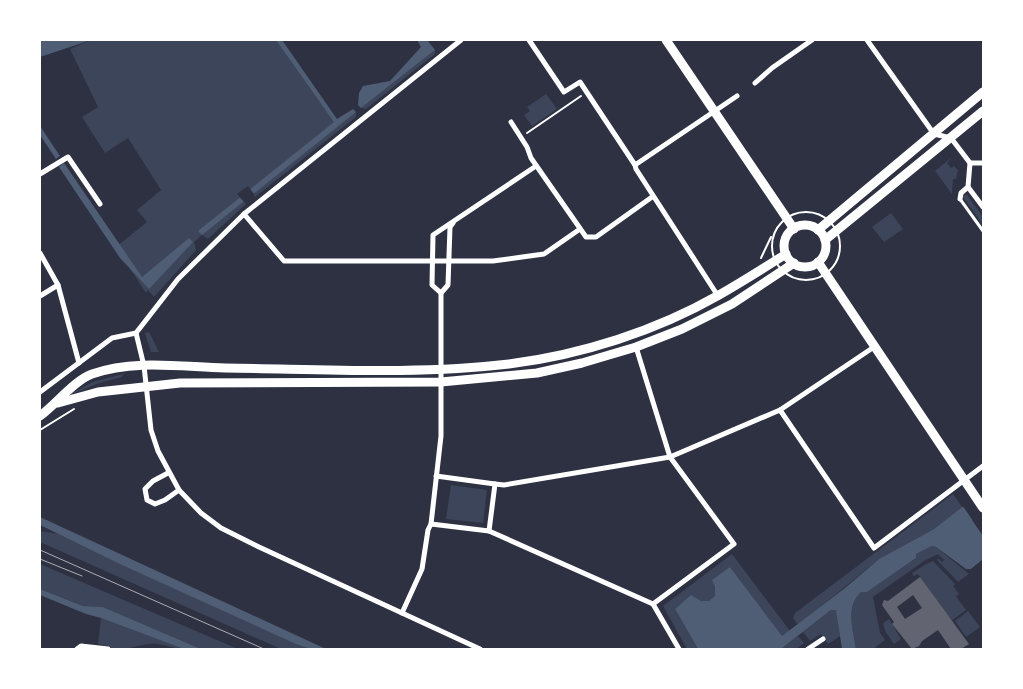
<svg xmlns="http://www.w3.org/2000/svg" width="1023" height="689" font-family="Figtree,sans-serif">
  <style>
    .green { fill: #3c4559 }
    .water { fill: #4f5d75 }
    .pier { fill: #2d3142 }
    .building { fill: #626471; fill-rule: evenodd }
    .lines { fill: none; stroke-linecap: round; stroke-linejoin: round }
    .path { stroke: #fff; stroke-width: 2 }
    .service { stroke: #fff; stroke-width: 3 }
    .minor { stroke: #fff; stroke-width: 5 }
    .tertiary { stroke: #fff; stroke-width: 9 }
    .tram { stroke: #abadb3; stroke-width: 1 }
  </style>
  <rect width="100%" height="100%" fill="#2d3142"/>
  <g class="green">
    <path d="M 91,40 L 280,40 L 339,125 L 356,112 L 356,117 L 255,197 L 253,193 L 243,200 L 246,204 L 208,239 L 202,235 L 194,242 L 196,250 L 154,297 L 148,290 L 146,293 L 116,247 L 147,222 L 137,210 L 161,190 L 128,138 L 105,153 L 82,117 L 98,107 L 70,49 Z"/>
    <path d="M 435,50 L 435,54 L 366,109 L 361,108 Z"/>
    <path d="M 546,94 L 557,109 L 532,126 L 524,115 L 530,111 L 527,107 Z"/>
    <path d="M 952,157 L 947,163 L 951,168 L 954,166 L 958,170 L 956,179 L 953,179 L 952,194 L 935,171 Z"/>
    <path d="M 964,195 L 967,195 L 983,217 L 983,225 L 963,197 Z"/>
    <path d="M 891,213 L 903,229 L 884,242 L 872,227 Z"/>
    <path d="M 149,332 L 159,352 L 151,352 L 145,333 Z"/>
    <path d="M 123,374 L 122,377 L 99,383 L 65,397 L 93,382 Z"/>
    <path d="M 451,485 L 487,490 L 483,523 L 446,519 Z"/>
    <path d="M 953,494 L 963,508 L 934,529 L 879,559 L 798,625 L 793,618 L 795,613 Z"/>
    <path d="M 40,531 L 58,534 L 311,649 L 281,649 L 40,542 Z"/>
    <path d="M 932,546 L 936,547 L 969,574 L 958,582 L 937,560 L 938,558 L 942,562 L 944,560 L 938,554 L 924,561 L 873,597 L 880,633 L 885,640 L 873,649 L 856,649 C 853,629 845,607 861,592 L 867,592 L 916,558 L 916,554 Z"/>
    <path d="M 732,554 L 790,631 L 782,637 L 730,567 L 715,586 L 715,597 L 709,601 L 701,601 L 675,609 L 698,649 L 687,649 L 663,606 Z"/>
    <path d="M 933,561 L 955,584 L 953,586 L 959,594 L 956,596 L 966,610 L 951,621 L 918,574 L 914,576 L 912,573 L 926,564 Z"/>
    <path d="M 40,564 L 238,649 L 201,649 L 103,607 L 83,606 L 40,589 Z"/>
    <path d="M 831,610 L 837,610 L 840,636 L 828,644 L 821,634 L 810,641 L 803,632 Z"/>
    <path d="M 968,611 L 980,627 L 966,637 L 955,621 Z"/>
    <path d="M 101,618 L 183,648 L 184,649 C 174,649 167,645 157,644 C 145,643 136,647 125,649 C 118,651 106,645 98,644 Z"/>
    <path d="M 889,619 L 901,639 L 894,644 L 885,631 L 883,623 Z"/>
    <path d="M 798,636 L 804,643 L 796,649 L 781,649 Z"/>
  </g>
  <g class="water">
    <path d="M 40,40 L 91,40 L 40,57 Z"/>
    <path d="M 276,40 L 282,40 L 337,119 L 353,109 L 356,112 L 202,235 L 198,231 L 334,122 Z"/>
    <path d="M 417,40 L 427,40 L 435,50 L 361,108 L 358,105 L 359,93 L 363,86 L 390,81 L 421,47 Z"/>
    <path d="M 40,126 L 60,156 L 56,159 L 40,135 Z"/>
    <path d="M 64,163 L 142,277 L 189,238 L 193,242 L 149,289 L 120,258 L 59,167 Z"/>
    <path d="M 983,491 L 983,509 L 972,520 L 983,536 L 983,559 L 971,569 L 966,569 L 936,547 L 932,546 L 916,554 L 916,558 L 867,592 L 861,592 C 845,607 853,629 856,649 L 842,649 L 836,610 L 831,610 L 781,649 L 698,649 L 675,609 L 691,595 L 701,601 L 709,601 L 715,596 L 715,586 L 712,580 L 730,567 L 782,636 L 845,588 L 879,559 L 934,529 Z"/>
    <path d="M 40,517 L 326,649 L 311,649 L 296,644 L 122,565 L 40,525 Z"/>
    <path d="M 40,589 L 83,606 L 103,607 L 201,649 L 184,649 L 101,618 L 86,614 L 40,595 Z"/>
  </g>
  <g class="pier">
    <path d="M 248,186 L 254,194 L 244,202 L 237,194 Z"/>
    <path d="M 983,489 L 983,513 L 975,521 L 983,531 L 981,532 L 962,505 Z"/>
  </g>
  <path class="building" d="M 920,577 L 969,644 L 961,649 L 951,649 L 938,630 L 922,641 L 919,646 L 912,649 L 892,624 L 894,622 L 882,605 L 884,600 L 888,601 ZM 913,595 L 922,608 L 905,619 L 897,607 Z"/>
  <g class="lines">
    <g class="path">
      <path d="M 527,133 L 581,96"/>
      <circle cx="806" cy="246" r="34"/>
      <path d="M 761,258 L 771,237"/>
      <path d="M 40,430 L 74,409"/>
    </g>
    <path class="service" d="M 960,199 L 983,231"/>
    <g class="minor">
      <path d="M 529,40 L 564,92 L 580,82 L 635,165 L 636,169 L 718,296"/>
      <path d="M 867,40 L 934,134 L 951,138 L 970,163 L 968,187 L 961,193 L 960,199"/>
      <path d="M 755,83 L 772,68 L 812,40"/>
      <path d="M 511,122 L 527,147 L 531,158 L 586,237 L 596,237 L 652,197"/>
      <path d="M 970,163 L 983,163"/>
      <path d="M 635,165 L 737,96"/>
      <path d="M 40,174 L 68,157 L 100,204"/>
      <path d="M 968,187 L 983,207"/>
      <path d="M 244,214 L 284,261 L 493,261 L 544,254 L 580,229"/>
      <path d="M 40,253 L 58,285 L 79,363"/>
      <path d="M 441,293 L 448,285 L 450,227 L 453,223"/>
      <path d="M 40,296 L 58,285"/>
      <path d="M 136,333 L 144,366 L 151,430 L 158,451 L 179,490 L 201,513 L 221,528 L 259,547 L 480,649"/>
      <path d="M 636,347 L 670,457 L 734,544 L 653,604 L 679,649"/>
      <path d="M 40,392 L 112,338 L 136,333 L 178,279 L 244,214 L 461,40"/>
      <path d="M 780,410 L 874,548 L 983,466"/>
      <path d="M 168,473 L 153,481 L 145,489 L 147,500 L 155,504 L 165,500 L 179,490"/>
      <path d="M 495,484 L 504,485 L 670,457 L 780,410 L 874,347"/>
      <path d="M 431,524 L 489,531 L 495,484 L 436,476"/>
      <path d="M 489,531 L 653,604"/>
      <path d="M 402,613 L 422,569 L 428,530 L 431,524 L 441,436 L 441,293 L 432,285 L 433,235 L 536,166"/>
      <path d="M 77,649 L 81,646 L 108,649"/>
      <path d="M 808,649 L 823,639"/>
    </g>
    <g class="tertiary">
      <path d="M 666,40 L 794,229"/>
      <circle cx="805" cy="246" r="21"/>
      <path d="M 818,230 L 983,92"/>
      <path d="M 825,240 L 983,111"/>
      <path d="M 818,262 L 983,508"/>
      <path d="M 58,403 L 98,392 L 180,383 L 441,382 L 537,373 L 582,363 L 636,347 L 682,329 L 732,304 L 794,263"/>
      <path d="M 40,416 C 56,404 75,380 92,374 C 134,359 182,367 225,368 C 319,369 416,375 509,364 C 581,355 656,331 719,295 C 742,282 764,268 786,254"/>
    </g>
    <g class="tram">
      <path d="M 40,550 L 264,649"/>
      <path d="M 40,559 L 82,576"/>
    </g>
  </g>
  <rect width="1023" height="689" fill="none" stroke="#ffffff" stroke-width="82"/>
</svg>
